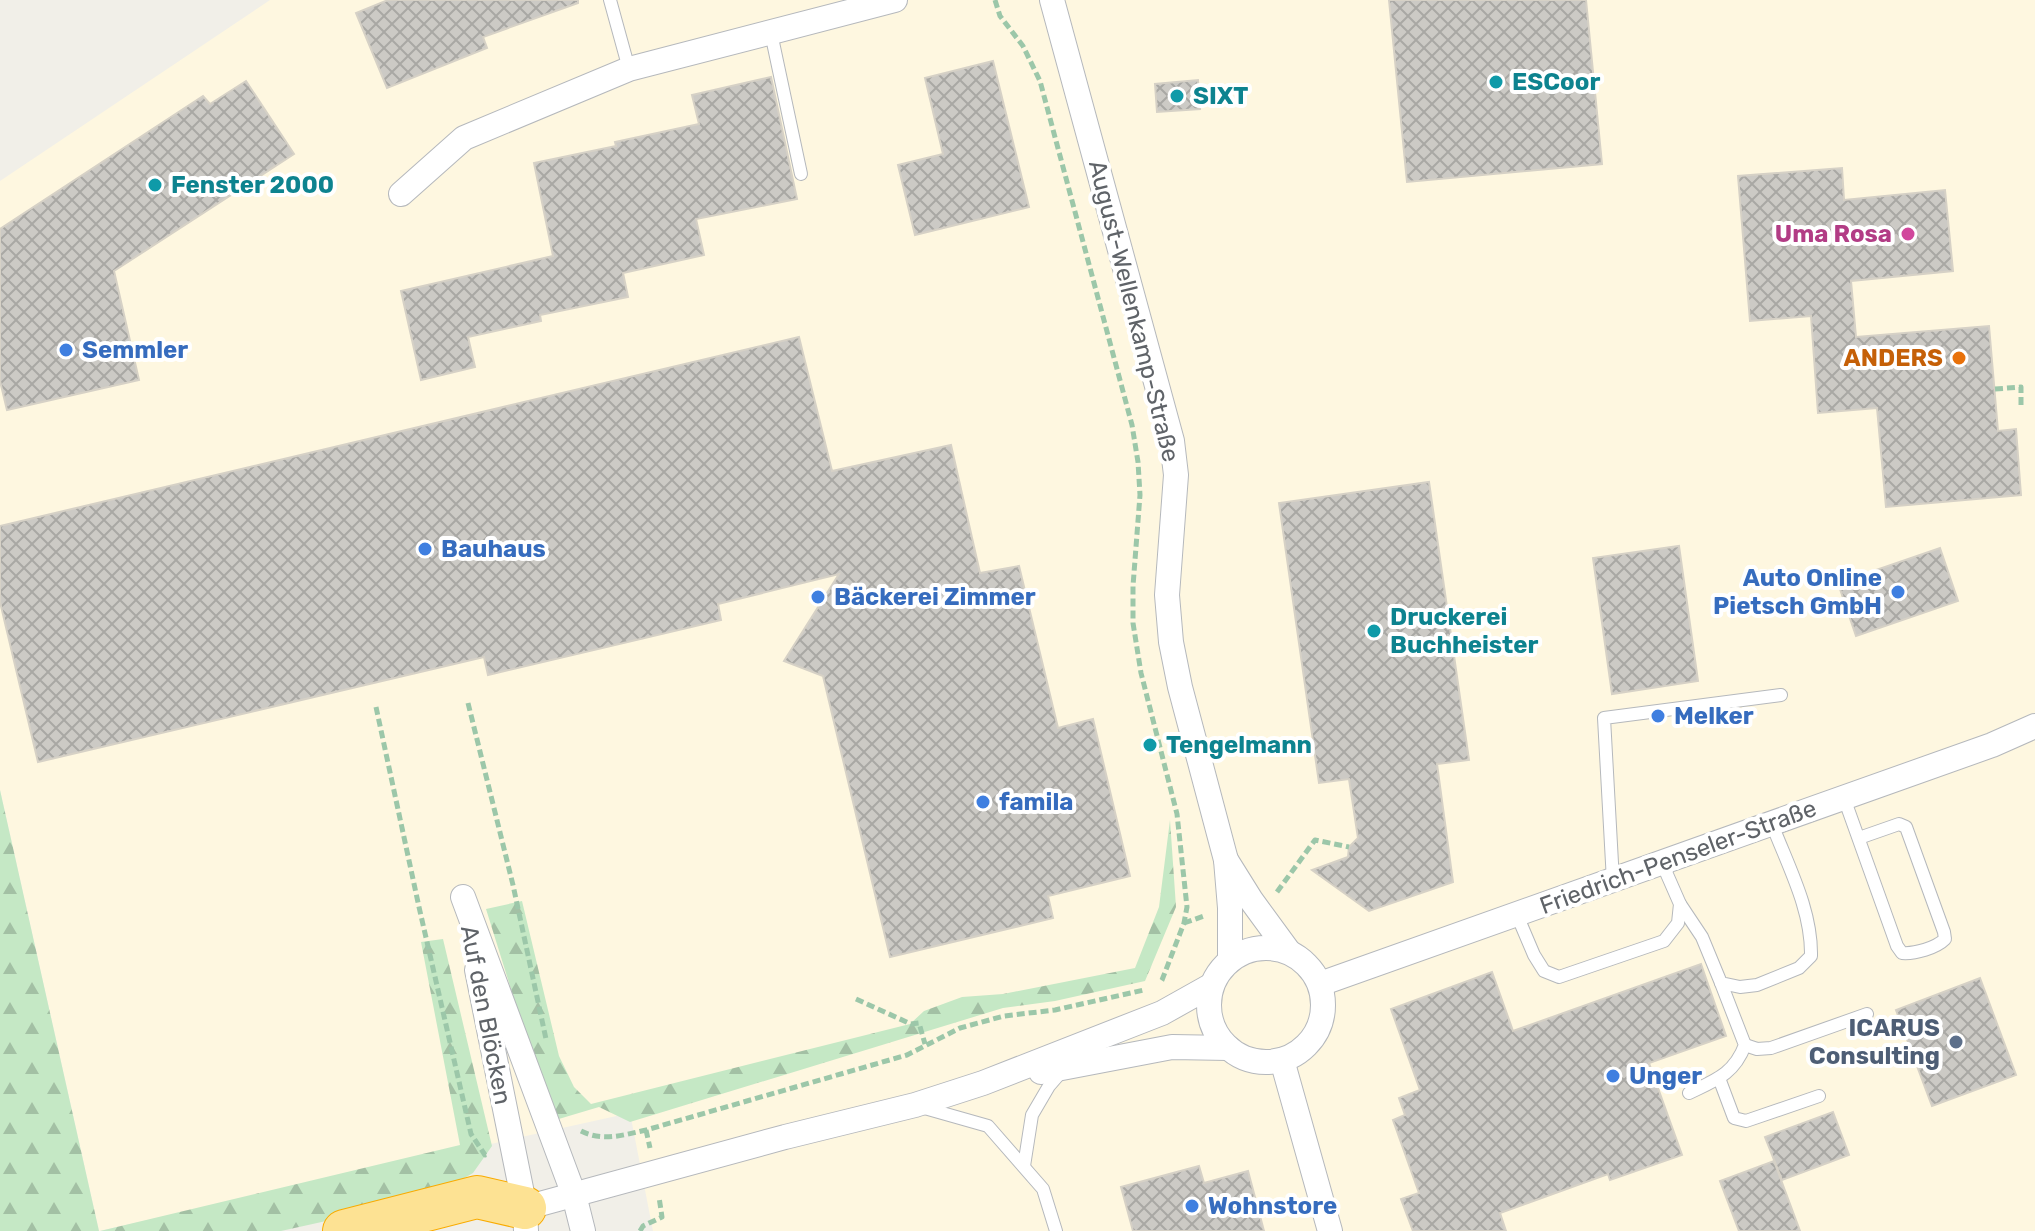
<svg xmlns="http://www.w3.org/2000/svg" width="2035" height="1231" font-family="Rubik,sans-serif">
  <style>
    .commercial { fill: #fef7e0 }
    .forest { fill: url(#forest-firs) }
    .building { fill: url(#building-cross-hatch); stroke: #d6d1c6; stroke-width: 2 }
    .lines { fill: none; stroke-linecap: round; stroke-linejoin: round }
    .lane-casing { stroke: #b5b8bc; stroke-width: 14 }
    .street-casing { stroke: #b5b8bc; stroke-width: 26 }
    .highway-casing { stroke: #f9ab00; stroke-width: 44 }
    .path { stroke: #9cc7a9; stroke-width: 5; stroke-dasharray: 8 4; stroke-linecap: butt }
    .lane { stroke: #fff; stroke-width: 12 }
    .street { stroke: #fff; stroke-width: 24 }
    .highway { stroke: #fde293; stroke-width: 42 }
    .culture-dot { fill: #0f9aa8; stroke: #fff; stroke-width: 3 }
    .hotel-dot { fill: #d1479c; stroke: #fff; stroke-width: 3 }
    .shop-dot { fill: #3f7fe0; stroke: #fff; stroke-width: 3 }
    .food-dot { fill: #e8710a; stroke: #fff; stroke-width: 3 }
    .service-dot { fill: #5c6f8a; stroke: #fff; stroke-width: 3 }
    .labels { text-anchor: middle; stroke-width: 8; stroke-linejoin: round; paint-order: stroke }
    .culture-label { font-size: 24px; font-weight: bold; fill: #0d838f; stroke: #fff; text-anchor: start }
    .hotel-label { font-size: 24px; font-weight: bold; fill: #b23c85; stroke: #fff; text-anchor: end }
    .street-label { font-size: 24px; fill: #5f6368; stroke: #fff }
    .shop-label { font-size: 24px; font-weight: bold; fill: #366cbe; stroke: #fff; text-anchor: start }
    .food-label { font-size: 24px; font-weight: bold; fill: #c56008; stroke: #fff; text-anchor: end }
    .service-label { font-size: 24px; font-weight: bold; fill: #4e5e75; stroke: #fff; text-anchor: end }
  </style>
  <defs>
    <pattern id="forest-firs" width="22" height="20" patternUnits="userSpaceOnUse" patternTransform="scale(2)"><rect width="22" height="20" fill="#c5e8c5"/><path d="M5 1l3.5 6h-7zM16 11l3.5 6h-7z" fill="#a3c0a4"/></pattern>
    <pattern id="building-cross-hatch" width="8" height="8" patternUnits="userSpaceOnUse" patternTransform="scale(2)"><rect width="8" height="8" fill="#cccac5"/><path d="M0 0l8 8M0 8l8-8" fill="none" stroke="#a9a8a4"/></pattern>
  </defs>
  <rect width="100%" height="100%" fill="#f1efe8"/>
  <path class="commercial" d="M 270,0 L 2035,0 L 2035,1231 L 653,1231 L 630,1113 L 99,1231 L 0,790 L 0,181 Z"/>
  <g class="forest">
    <path d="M 0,790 L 99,1231 L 0,1231 Z"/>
    <path d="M 1170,820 L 1176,907 L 1145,981 L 1055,1001 L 1003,1008 L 630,1122 L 599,1107 L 552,1121 L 486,909 L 522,901 L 559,1056 L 574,1087 L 591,1104 L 910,1024 L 924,1011 L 962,997 L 1003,994 L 1135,968 L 1159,907 Z"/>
    <path d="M 443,939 L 492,1146 L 473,1173 L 430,1198 L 281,1231 L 100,1231 L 460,1145 L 421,942 Z"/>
  </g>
  <g class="building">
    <path d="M 388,0 L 578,0 L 578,3 L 483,37 L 487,48 L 387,88 L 356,13 Z"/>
    <path d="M 1389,0 L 1586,0 L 1602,164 L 1407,182 Z"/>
    <path d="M 993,61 L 1029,207 L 915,235 L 898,165 L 943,154 L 925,78 Z"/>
    <path d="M 771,77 L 797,199 L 696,219 L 704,255 L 623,273 L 628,297 L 540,315 L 541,321 L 468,337 L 475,367 L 421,380 L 401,291 L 553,256 L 534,163 L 616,146 L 615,142 L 699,124 L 692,95 Z"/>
    <path d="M 1198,80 L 1200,109 L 1157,112 L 1155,84 Z"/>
    <path d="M 246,81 L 294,154 L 114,271 L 139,380 L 7,410 L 0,381 L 0,229 L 203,96 L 210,104 Z"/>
    <path d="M 1842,168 L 1844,200 L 1945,190 L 1953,271 L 1851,281 L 1856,337 L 1989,326 L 1998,431 L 2016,429 L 2021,495 L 1886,507 L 1877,408 L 1818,413 L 1811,316 L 1750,321 L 1738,176 Z"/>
    <path d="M 799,337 L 832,471 L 951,445 L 980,573 L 1019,566 L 1058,728 L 1093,719 L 1130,876 L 1048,896 L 1053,918 L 890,957 L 823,676 L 784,661 L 839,574 L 718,604 L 721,620 L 488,675 L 484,657 L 38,762 L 0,602 L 0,526 Z"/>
    <path d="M 1429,482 L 1469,760 L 1437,764 L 1453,882 L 1369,911 L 1312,870 L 1348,857 L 1349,847 L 1358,838 L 1349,779 L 1319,783 L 1279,503 Z"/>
    <path d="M 1679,546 L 1698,681 L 1612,694 L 1593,558 Z"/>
    <path d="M 1940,548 L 1958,601 L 1856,636 L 1838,583 Z"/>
    <path d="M 1701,964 L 1726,1036 L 1649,1063 L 1682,1155 L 1610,1180 L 1608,1174 L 1500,1213 L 1506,1231 L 1413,1231 L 1401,1199 L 1419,1193 L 1393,1120 L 1405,1115 L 1399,1098 L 1420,1090 L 1391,1009 L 1492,972 L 1513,1031 Z"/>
    <path d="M 1980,978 L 2016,1075 L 1932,1106 L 1896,1010 Z"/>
    <path d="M 1833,1112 L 1849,1155 L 1782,1180 L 1765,1137 Z"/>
    <path d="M 1774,1161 L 1800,1231 L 1739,1231 L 1720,1181 Z"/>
    <path d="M 1199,1166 L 1204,1183 L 1248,1171 L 1264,1231 L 1133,1231 L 1121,1187 Z"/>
  </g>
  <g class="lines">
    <g class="lane-casing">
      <g id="lane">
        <path d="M 610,0 L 629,69"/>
        <path d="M 771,33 L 801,174"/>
        <path d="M 1844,798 L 1897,946 L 1902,953 C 1915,954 1936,948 1945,939 L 1944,932 L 1906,827 L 1899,824 L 1859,838"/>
        <path d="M 1613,881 L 1604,718 L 1781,695"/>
        <path d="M 1680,904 L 1702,937 L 1721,983 L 1740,987 L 1757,985 L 1799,968 L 1811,956 C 1812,910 1788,866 1772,824"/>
        <path d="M 1517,915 L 1534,955 L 1544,971 L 1559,977 L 1664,941 L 1678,923 L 1680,904 L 1662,863"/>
        <path d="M 1745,1045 L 1757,1049 L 1771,1048 L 1867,1014"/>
        <path d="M 1719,1078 L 1734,1118 L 1746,1121 L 1819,1096"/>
        <path d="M 1689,1093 C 1716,1080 1734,1074 1745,1045 L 1721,983"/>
        <path d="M 921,1107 L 988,1126 L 1043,1189 L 1056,1231"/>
        <path d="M 1024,1166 L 1032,1115 L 1049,1086 L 1062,1071"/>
      </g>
    </g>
    <g class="street-casing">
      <g id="street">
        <path d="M 1052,0 L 1172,441 L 1176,475 L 1167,595 L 1171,642 L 1180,687 L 1226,860"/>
        <path d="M 401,194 L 464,138 L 629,69 L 895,0"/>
        <path d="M 463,897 L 574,1195 L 583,1231"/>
        <circle cx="1266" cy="1005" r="57"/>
        <path d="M 1230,960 L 1230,908 L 1226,860 L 1251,900 L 1289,952"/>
        <path d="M 477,970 L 525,1208 L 526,1231"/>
        <path d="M 1320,984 L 1992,745 L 2035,726"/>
        <path d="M 1282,1060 L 1330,1231"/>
        <path d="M 1041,1072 L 1172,1047 L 1228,1048"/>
        <path d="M 525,1208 L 785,1137 L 915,1105 L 983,1083 L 1162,1013 L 1212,985"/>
      </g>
    </g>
    <g class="highway-casing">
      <path id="highway" d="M 344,1231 L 477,1197 L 525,1208"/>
    </g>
    <g class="path">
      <path d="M 995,0 L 1000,16 L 1023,46 L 1040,81 L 1132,425 L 1138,462 L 1140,495 L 1133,586 L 1133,623 L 1141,673 L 1177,814 L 1187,907 L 1184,923 L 1162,980 L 1160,983"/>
      <path d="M 1995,389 L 2021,387 L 2021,406"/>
      <path d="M 468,703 L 513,885 L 546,1039"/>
      <path d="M 376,707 L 419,907 L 471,1134 L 485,1155 L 489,1154"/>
      <path d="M 1277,892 L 1315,840 L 1349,847"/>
      <path d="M 1184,923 L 1204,916"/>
      <path d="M 856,999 L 911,1024 L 919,1023 L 925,1044"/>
      <path d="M 646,1130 L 650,1148"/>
      <path d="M 581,1131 C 603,1142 623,1135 646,1130 L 907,1055 L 960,1028 L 1004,1016 L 1055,1010 L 1144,990"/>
      <path d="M 640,1231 L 643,1226 L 662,1217 L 659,1197"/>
    </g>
    <use href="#lane" class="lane"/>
    <use href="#street" class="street"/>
    <use href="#highway" class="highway"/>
  </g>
  <g class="culture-dot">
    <circle cx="1496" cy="82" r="8"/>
    <circle cx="1177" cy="96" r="8"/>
    <circle cx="155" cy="185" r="8"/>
    <circle cx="1374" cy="631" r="8"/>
    <circle cx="1150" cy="745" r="8"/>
  </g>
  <circle class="hotel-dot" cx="1908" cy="234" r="8"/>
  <g class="shop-dot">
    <circle cx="66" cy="350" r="8"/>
    <circle cx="425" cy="549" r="8"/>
    <circle cx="1898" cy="592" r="8"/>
    <circle cx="818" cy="597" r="8"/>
    <circle cx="1658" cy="716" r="8"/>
    <circle cx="983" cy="802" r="8"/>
    <circle cx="1613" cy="1076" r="8"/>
    <circle cx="1192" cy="1206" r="8"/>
  </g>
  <circle class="food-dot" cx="1959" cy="358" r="8"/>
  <circle class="service-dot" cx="1956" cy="1042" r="8"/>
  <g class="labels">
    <g class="culture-label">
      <text x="1512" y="90">ESCoor</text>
      <text x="1193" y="104">SIXT</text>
      <text x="171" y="193">Fenster 2000</text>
      <text x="1390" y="625">Druckerei<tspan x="1390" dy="28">Buchheister</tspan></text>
      <text x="1166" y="753">Tengelmann</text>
    </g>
    <g class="hotel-label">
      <text x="1892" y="242">Uma Rosa</text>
    </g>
    <g class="street-label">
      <text transform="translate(1134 311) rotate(76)" y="8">August-Wellenkamp-Straße</text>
      <text transform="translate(1678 857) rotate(-20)" y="8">Friedrich-Penseler-Straße</text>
      <text transform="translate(486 1015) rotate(79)" y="8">Auf den Blöcken</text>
    </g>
    <g class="shop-label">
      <text x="82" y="358">Semmler</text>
      <text x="441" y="557">Bauhaus</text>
      <text x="1882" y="586" text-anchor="end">Auto Online<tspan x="1882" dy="28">Pietsch GmbH</tspan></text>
      <text x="834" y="605">Bäckerei Zimmer</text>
      <text x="1674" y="724">Melker</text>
      <text x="999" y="810">famila</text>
      <text x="1629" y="1084">Unger</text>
      <text x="1208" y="1214">Wohnstore</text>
    </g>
    <g class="food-label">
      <text x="1943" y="366">ANDERS</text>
    </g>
    <g class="service-label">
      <text x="1940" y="1036">ICARUS<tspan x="1940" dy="28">Consulting</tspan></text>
    </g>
  </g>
</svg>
